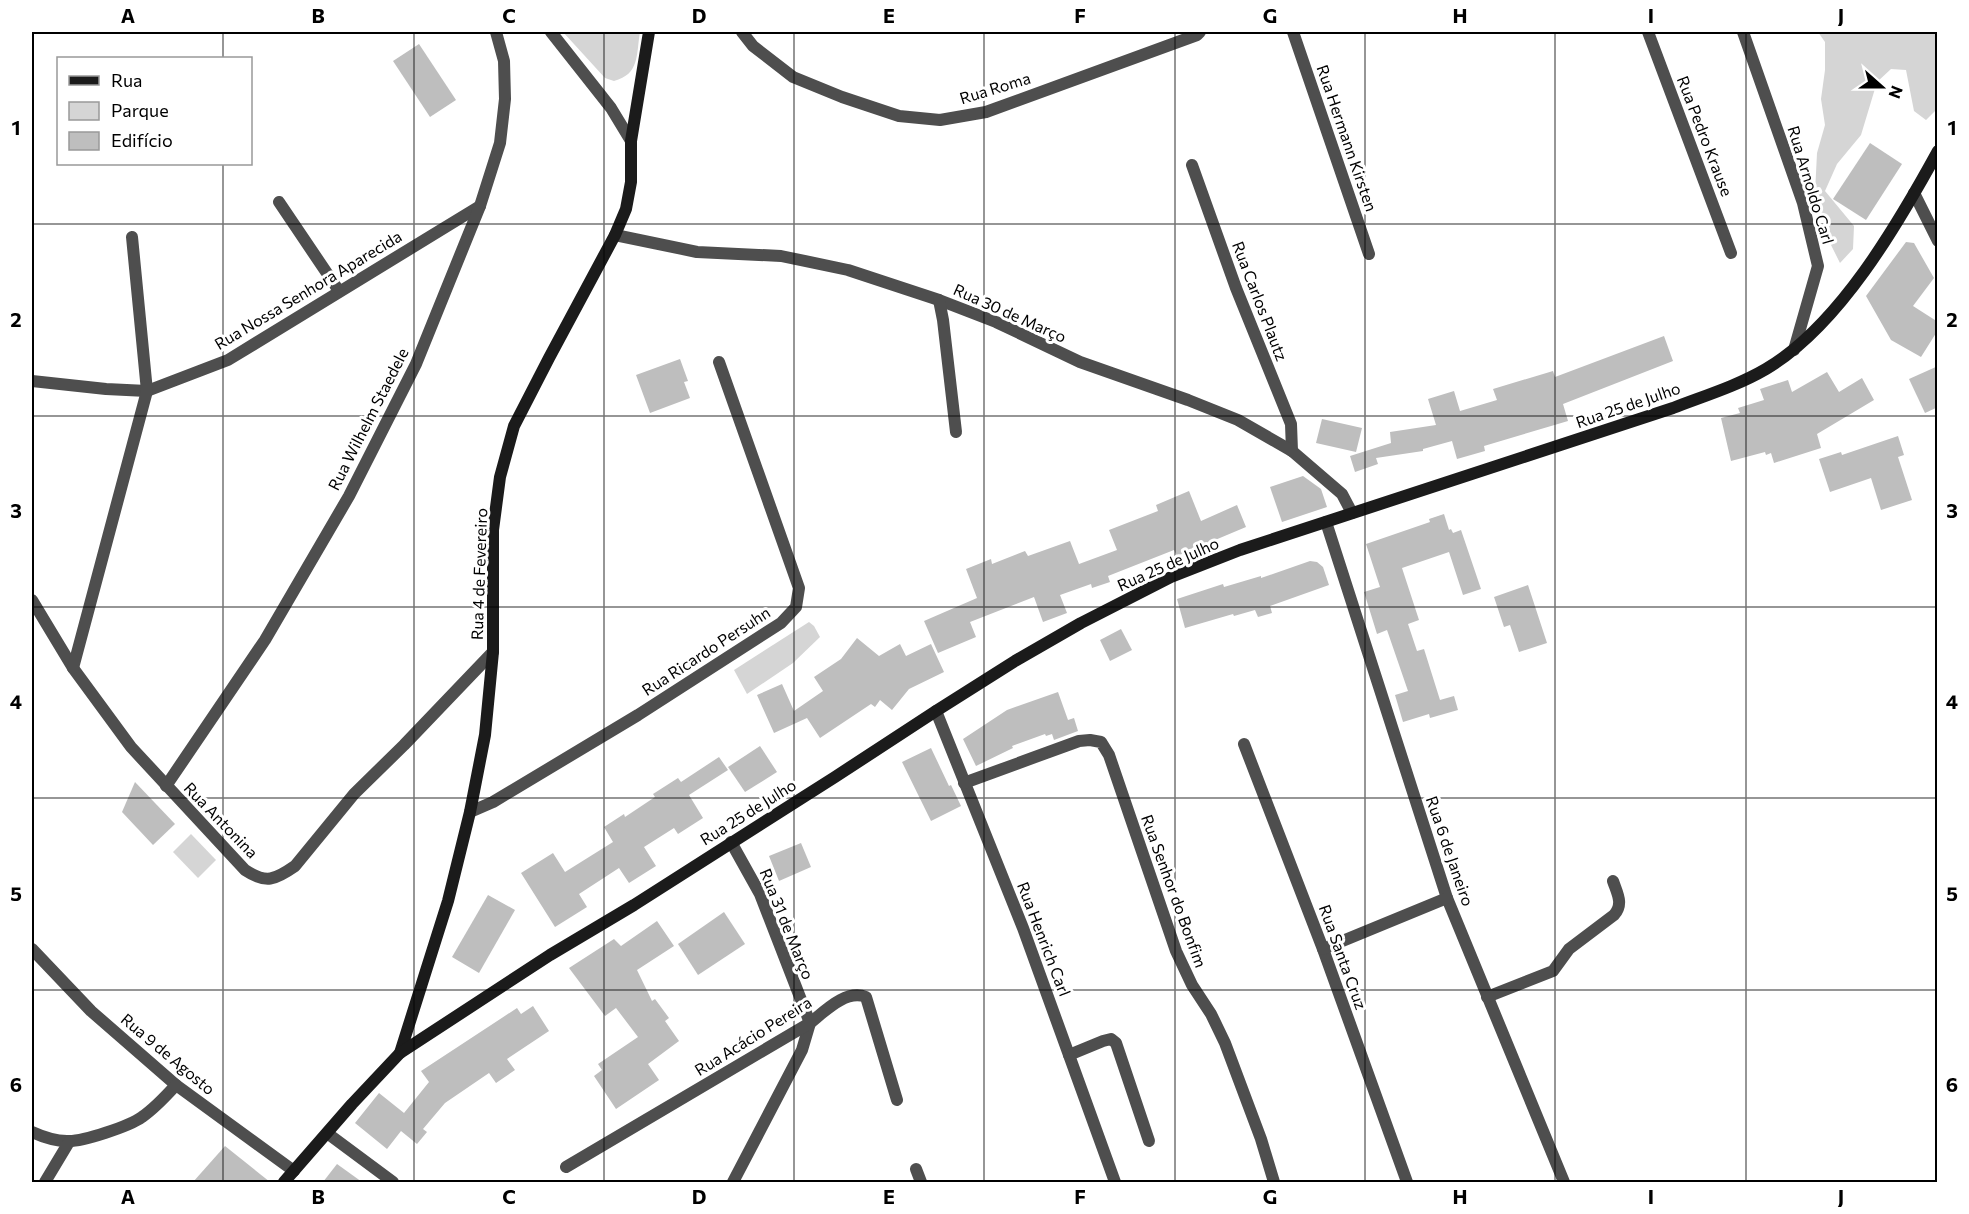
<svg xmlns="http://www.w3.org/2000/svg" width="1969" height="1214" font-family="Commissioner,sans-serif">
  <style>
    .green { fill: #d5d5d5 }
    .building { fill: #bebebe }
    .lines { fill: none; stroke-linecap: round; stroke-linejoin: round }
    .street { stroke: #4e4e4e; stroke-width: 12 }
    .secondary { stroke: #1b1b1b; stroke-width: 12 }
    .grid { fill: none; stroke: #000; stroke-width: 1.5; stroke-opacity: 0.55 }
    .labels { text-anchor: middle; stroke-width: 6; stroke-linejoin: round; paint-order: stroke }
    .street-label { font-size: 16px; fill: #000; stroke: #fff }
    .neatline { fill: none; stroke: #000; stroke-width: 2 }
    .grid-label { font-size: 20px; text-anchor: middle; font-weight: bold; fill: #000 }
  </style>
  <rect width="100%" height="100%" fill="#fff"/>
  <g class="green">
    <path d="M 563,32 L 640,32 C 636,55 640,74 614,81 L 605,78 Z"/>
    <path d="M 1818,32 L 1937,32 L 1937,109 L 1926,120 L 1914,111 L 1906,70 L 1891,69 L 1877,82 L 1861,135 L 1837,164 L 1825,191 L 1854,226 L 1853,249 L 1840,263 L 1831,245 L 1815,193 L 1817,153 L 1825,125 L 1821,99 L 1825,70 L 1825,42 Z"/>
    <path d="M 809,622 L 814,626 L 820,637 L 793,663 L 747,694 L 734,670 Z"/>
    <path d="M 191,834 L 216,860 L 198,878 L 173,852 Z"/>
  </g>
  <g class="building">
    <path d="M 419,44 L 456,100 L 430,117 L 393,61 Z"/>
    <path d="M 1870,143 L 1902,164 L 1866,220 L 1833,199 Z"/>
    <path d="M 1906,242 L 1914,243 L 1934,278 L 1913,306 L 1938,322 L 1938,330 L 1921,357 L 1891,340 L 1866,296 Z"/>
    <path d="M 1664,336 L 1673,361 L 1563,404 L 1568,421 L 1484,446 L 1485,451 L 1457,459 L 1452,441 L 1423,449 L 1423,451 L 1376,458 L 1378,464 L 1355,472 L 1350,456 L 1391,443 L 1390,432 L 1436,425 L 1428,399 L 1454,391 L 1460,411 L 1497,400 L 1493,389 L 1553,371 L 1555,377 Z"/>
    <path d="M 680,359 L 688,381 L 684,382 L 690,398 L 650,413 L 636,375 Z"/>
    <path d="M 1938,366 L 1938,407 L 1925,413 L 1909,379 Z"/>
    <path d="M 1827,372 L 1839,392 L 1862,378 L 1874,400 L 1817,434 L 1821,448 L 1774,463 L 1771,453 L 1766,455 L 1765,452 L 1731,461 L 1721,418 L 1740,413 L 1738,408 L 1764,400 L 1760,389 L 1788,380 L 1792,392 Z"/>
    <path d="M 1322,419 L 1362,428 L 1356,452 L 1316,443 Z"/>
    <path d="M 1898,436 L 1904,455 L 1898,457 L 1912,500 L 1881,510 L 1871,478 L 1830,492 L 1819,459 L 1841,452 L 1842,455 Z"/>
    <path d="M 1303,476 L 1321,489 L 1327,507 L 1282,522 L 1270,487 Z"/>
    <path d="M 1189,491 L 1201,521 L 1237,505 L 1246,527 L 1177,556 L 1174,550 L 1108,576 L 1110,582 L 1092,588 L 1091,584 L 1060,595 L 1067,613 L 1043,622 L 1034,597 L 970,622 L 976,637 L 938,653 L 924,621 L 977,598 L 966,569 L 991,559 L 992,564 L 1025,551 L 1028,556 L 1070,541 L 1079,564 L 1117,550 L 1109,530 L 1158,511 L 1156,505 Z"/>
    <path d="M 1444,514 L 1449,530 L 1451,529 L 1453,533 L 1461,530 L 1481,589 L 1463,595 L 1449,552 L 1402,568 L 1419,620 L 1408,624 L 1417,651 L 1424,649 L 1440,700 L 1454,696 L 1458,710 L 1430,718 L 1429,714 L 1403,722 L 1395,695 L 1408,691 L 1387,630 L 1377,634 L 1364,592 L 1380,587 L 1366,544 L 1430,522 L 1429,519 Z"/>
    <path d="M 1310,561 L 1317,562 L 1323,567 L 1329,585 L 1270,606 L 1272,613 L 1258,617 L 1255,610 L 1234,616 L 1233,614 L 1185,628 L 1177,599 L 1223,584 L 1224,587 L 1261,576 L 1261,578 Z"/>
    <path d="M 1528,585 L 1547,643 L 1519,652 L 1510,625 L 1504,627 L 1494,597 Z"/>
    <path d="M 1121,629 L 1132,650 L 1110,661 L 1100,640 Z"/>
    <path d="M 857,638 L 879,656 L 900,644 L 906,656 L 931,644 L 944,672 L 909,689 L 892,710 L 880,700 L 875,707 L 871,704 L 820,738 L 807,718 L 774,733 L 757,695 L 782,684 L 794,711 L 823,691 L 814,677 L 841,659 Z"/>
    <path d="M 1058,692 L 1068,720 L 1074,718 L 1078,731 L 1054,740 L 1052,734 L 1046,736 L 1045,734 L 1012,746 L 1013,748 L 976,766 L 963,739 L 1007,710 Z"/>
    <path d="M 760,746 L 777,772 L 745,792 L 728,767 Z"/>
    <path d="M 931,748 L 949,786 L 951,785 L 961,806 L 931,821 L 902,762 Z"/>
    <path d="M 719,757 L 728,770 L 689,795 L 703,818 L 678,834 L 674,828 L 644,847 L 656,866 L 629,883 L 619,868 L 579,894 L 587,907 L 555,927 L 521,873 L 553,853 L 565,872 L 613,842 L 604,827 L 624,814 L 625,817 L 655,797 L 653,794 L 678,778 L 681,782 Z"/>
    <path d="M 135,782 L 175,824 L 153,845 L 122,812 Z"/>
    <path d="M 801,843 L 811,867 L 779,881 L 769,856 Z"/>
    <path d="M 488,895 L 515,910 L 479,973 L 452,957 Z"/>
    <path d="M 724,912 L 745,944 L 698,975 L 678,944 Z"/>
    <path d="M 657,921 L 674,946 L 637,970 L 652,1001 L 655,999 L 669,1018 L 665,1021 L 679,1041 L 648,1064 L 659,1080 L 616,1109 L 594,1076 L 602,1070 L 598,1064 L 638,1037 L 616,1008 L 605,1016 L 569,968 L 614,939 L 621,946 Z"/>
    <path d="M 533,1006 L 549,1031 L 507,1059 L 515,1070 L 496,1083 L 489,1073 L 445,1103 L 423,1129 L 427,1132 L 417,1144 L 401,1131 L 387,1149 L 355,1123 L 379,1093 L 404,1113 L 429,1082 L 421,1071 L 517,1008 L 521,1014 Z"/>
    <path d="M 225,1146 L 270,1182 L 193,1182 Z"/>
    <path d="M 337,1164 L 362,1182 L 323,1182 Z"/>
  </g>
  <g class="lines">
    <g class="street">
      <path d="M 551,32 L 611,108 L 631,141"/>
      <path d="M 742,32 L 753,46 L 793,77 L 842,97 L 899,116 L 940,120 L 986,112 L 1197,35 L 1200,32"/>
      <path d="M 1293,32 L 1369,254"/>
      <path d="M 1648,32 L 1731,253"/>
      <path d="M 1743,32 L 1803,203 L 1818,266 L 1794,350"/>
      <path d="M 1192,165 L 1236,288 L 1291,424 L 1292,451"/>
      <path d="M 1914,193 L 1938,241"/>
      <path d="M 279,202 L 339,291"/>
      <path d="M 615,235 L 697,252 L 781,256 L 848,270 L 939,300 L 996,322 L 1080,362 L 1188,400 L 1238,420 L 1292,451 L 1342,494 L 1352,513"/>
      <path d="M 939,300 L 943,320 L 956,432"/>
      <path d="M 32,381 L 106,389 L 147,391 L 228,360 L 480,206"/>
      <path d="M 1326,522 L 1447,898 L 1564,1182"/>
      <path d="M 32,600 L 73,668 L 131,747 L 245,870 C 266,884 275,880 295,866 L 354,794 L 404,745 L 493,652"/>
      <path d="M 73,668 L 147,391 L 132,237"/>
      <path d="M 936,711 L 1023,928 L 1115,1182"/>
      <path d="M 1244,744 L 1323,949 L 1407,1182"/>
      <path d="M 964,783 L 1079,741 L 1090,740 L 1101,742 L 1109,755 L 1176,951 L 1192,985 L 1211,1014 L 1225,1043 L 1261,1139 L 1274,1182"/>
      <path d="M 166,786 L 265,640 L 349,496 L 416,364 L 480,206 L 500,143 L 505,99 L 504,61 L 496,32"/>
      <path d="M 470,812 L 493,802 L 638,715 L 781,623 L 796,607 L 799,588 L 719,362"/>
      <path d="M 731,842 L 760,894 L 810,1023 L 802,1050 L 733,1182"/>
      <path d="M 32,949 L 91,1011 L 176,1085 L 294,1171"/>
      <path d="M 1323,949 L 1447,898"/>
      <path d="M 1487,997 L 1553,971 L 1569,949 L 1614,915 C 1624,904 1617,893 1613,881"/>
      <path d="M 1069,1055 L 1103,1041 L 1111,1039 L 1116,1043 L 1149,1141"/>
      <path d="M 32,1132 C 43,1137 54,1141 67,1141 C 82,1142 130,1126 142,1117 C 155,1108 166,1096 176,1085"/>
      <path d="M 327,1133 L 393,1182"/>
      <path d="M 566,1167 L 810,1023 C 825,1011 846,989 866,997 L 897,1100"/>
      <path d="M 916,1169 L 921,1182"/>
      <path d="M 45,1182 L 69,1142"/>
    </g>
    <g class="secondary">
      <path d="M 400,1053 L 448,901 L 470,812 L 485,735 L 493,652 L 493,530 L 500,477 L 514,426 L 549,358 L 615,235 L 626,209 L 631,182 L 631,141 L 649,32"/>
      <path d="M 284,1182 L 352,1104 L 400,1053 L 550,955 L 634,905 L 835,777 L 936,711 L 1015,661 L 1081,623 L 1171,577 L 1240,550 L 1673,408 C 1704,396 1737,386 1766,369 C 1839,326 1898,224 1938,151"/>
    </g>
  </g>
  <path class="grid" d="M 223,32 L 223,58M 414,32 L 414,1182M 604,32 L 604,1182M 794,32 L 794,1182M 984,32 L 984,1182M 1175,32 L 1175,1182M 1365,32 L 1365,1182M 1555,32 L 1555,1182M 1746,32 L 1746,1182M 223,164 L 223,1182M 32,224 L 1938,224M 32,416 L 1938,416M 32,607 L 1938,607M 32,798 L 1938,798M 32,990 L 1938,990"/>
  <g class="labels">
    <g class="street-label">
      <text transform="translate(995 88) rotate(-17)" y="6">Rua Roma</text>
      <text transform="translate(1705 136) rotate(69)" y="6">Rua Pedro Krause</text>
      <text transform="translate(1347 138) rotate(71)" y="6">Rua Hermann Kirsten</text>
      <text transform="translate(1811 185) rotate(73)" y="6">Rua Arnoldo Carl</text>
      <text transform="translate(308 290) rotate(-31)" y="6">Rua Nossa Senhora Aparecida</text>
      <text transform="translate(1260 301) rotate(69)" y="6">Rua Carlos Plautz</text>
      <text transform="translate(1010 313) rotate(24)" y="6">Rua 30 de Março</text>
      <text transform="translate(1628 405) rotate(-19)" y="6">Rua 25 de Julho</text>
      <text transform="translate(368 419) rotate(-63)" y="6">Rua Wilhelm Staedele</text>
      <text transform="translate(1168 564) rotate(-24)" y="6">Rua 25 de Julho</text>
      <text transform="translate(479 574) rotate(-88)" y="6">Rua 4 de Fevereiro</text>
      <text transform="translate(706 651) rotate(-33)" y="6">Rua Ricardo Persuhn</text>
      <text transform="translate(748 812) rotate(-32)" y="6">Rua 25 de Julho</text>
      <text transform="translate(221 820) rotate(46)" y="6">Rua Antonina</text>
      <text transform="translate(1450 851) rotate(71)" y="6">Rua 6 de Janeiro</text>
      <text transform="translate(1174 891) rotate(70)" y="6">Rua Senhor do Bonfim</text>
      <text transform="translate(787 924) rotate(68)" y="6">Rua 31 de Março</text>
      <text transform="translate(1044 939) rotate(69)" y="6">Rua Henrich Carl</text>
      <text transform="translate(1343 957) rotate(70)" y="6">Rua Santa Cruz</text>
      <text transform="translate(753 1036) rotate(-32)" y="6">Rua Acácio Pereira</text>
      <text transform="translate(168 1054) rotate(40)" y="6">Rua 9 de Agosto</text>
    </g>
  </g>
  <rect width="1969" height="1214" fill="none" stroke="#ffffff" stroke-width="66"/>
  <rect x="57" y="57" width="195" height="108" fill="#ffffff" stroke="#999999" stroke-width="1.5"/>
  <rect x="69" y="76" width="30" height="9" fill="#1b1b1b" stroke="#999999" stroke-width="1.5"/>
  <text x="111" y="87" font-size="18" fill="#000000">Rua</text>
  <rect x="69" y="102" width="30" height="18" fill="#d5d5d5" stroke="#999999" stroke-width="1.5"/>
  <text x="111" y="117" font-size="18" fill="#000000">Parque</text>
  <rect x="69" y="132" width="30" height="18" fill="#bebebe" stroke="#999999" stroke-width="1.5"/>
  <text x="111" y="147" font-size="18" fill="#000000">Edifício</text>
  <g transform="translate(1882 87) rotate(111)" stroke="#ffffff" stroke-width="4.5" paint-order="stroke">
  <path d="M0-4.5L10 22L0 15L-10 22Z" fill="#000000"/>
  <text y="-9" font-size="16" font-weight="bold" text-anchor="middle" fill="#000000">N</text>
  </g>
  <rect x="33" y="33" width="1903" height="1148" class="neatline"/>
  <g class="grid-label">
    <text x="128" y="23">A</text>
    <text x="318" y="23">B</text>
    <text x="509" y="23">C</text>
    <text x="699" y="23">D</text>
    <text x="889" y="23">E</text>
    <text x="1080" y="23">F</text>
    <text x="1270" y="23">G</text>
    <text x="1460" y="23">H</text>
    <text x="1651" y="23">I</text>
    <text x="1841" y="23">J</text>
    <text x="16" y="135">1</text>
    <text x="1952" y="135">1</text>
    <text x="16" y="327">2</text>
    <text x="1952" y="327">2</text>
    <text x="16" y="518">3</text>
    <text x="1952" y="518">3</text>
    <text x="16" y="709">4</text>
    <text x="1952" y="709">4</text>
    <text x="16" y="901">5</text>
    <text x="1952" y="901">5</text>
    <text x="16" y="1092">6</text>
    <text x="1952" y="1092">6</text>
    <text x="128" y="1204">A</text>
    <text x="318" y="1204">B</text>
    <text x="509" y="1204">C</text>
    <text x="699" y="1204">D</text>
    <text x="889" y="1204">E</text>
    <text x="1080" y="1204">F</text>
    <text x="1270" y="1204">G</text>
    <text x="1460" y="1204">H</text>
    <text x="1651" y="1204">I</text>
    <text x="1841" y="1204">J</text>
  </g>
</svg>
